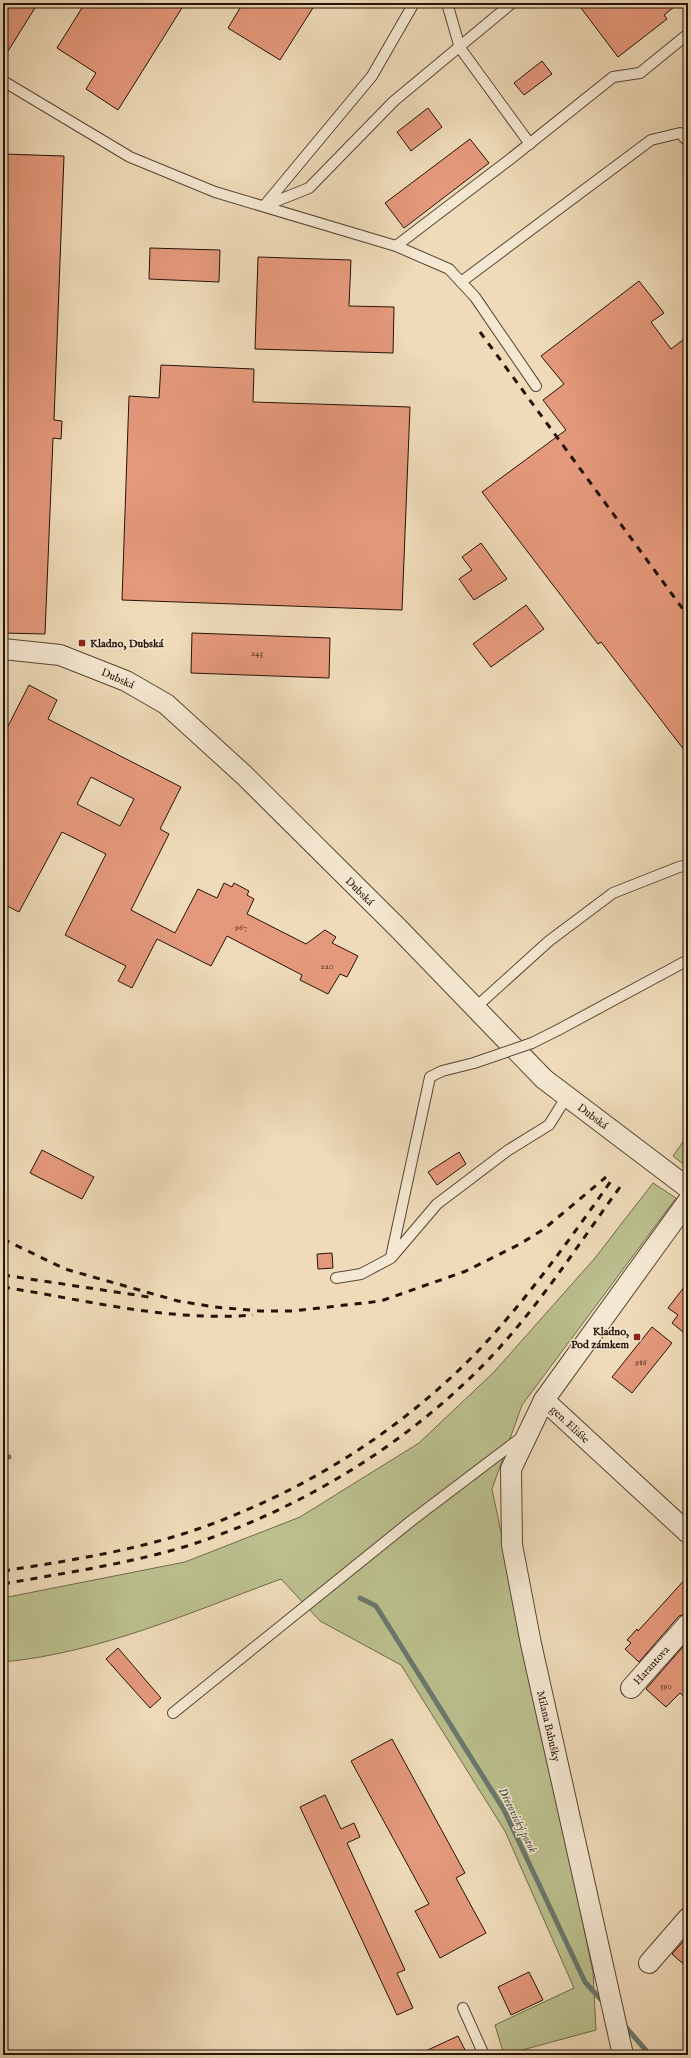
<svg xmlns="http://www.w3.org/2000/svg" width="691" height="2058" font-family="'IM FELL English',serif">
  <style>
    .green { fill: #bbc08e; stroke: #706a4b }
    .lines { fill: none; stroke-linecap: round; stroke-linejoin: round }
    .stream { stroke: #6b786e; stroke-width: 5 }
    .building { fill: #e5997c; stroke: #251308; fill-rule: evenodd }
    .service-casing { stroke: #584534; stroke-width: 12 }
    .minor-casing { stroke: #584534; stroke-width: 22 }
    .service { stroke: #f5e8d2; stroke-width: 10 }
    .minor { stroke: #f5e8d2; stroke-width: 20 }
    .rail { stroke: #251308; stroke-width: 3; stroke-dasharray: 7 7; stroke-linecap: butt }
    .service-bridge-casing { stroke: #584534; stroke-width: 12; stroke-linecap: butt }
    .service-bridge { stroke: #f5e8d2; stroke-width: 10 }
    .poi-dot { fill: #8f2418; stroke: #f5e8d2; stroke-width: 1.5 }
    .labels { text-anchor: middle; stroke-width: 3; stroke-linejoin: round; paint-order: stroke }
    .number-label { font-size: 9px; fill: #553425 }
    .poi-label { font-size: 11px; font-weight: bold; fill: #251308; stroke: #f5e8d2; text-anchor: start }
    .street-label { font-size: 11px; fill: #251308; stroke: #f5e8d2 }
    .water-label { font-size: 12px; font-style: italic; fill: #4e4e44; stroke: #f5e8d2 }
  </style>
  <rect width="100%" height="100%" fill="#efdbb9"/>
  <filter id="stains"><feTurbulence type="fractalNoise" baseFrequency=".005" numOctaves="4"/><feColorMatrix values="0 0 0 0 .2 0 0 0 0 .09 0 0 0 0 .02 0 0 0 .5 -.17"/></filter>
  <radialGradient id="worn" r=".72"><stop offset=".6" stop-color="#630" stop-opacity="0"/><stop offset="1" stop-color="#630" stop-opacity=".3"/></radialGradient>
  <g class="green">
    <path d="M 688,1135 L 688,1168 L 673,1156 Z"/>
    <path d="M 653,1183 L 676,1198 L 522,1405 L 492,1489 L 593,1972 L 596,2030 L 504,2055 L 495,2025 L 574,1988 L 505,1831 L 401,1665 L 320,1621 L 281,1579 C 191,1612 100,1653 3,1662 L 3,1598 L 185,1562 L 300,1517 L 419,1443 L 494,1372 L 595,1258 Z"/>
  </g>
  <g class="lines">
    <g class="stream">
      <path d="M 3,1456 L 9,1457"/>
      <path d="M 360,1598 L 376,1606 L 504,1810 L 585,1982 L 604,2003"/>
      <path d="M 624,2025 L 650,2055"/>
    </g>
  </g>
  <g class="building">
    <path d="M 3,3 L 38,3 L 3,59 Z"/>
    <path d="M 85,3 L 185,3 L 118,110 L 86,89 L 96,73 L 57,48 Z"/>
    <path d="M 243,3 L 316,3 L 280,60 L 228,28 Z"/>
    <path d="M 588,3 L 679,3 L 664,15 L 667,19 L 618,57 L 581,8 Z"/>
    <path d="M 542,61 L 552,74 L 524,95 L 514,83 Z"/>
    <path d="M 428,108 L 442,127 L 411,151 L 397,132 Z"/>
    <path d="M 470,139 L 489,163 L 404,228 L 385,203 Z"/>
    <path d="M 3,154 L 64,156 L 54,420 L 62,421 L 61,439 L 53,438 L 45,634 L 3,633 Z"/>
    <path d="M 150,248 L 220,250 L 219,282 L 149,279 Z"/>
    <path d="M 258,257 L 351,260 L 349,306 L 394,307 L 393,353 L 255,349 Z"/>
    <path d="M 639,281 L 664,313 L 651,322 L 671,349 L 688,336 L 688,755 L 601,642 L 598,644 L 482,492 L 566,430 L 543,400 L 564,384 L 541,356 Z"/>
    <path d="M 161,365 L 254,369 L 253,402 L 410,407 L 402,610 L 122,600 L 129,396 L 159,398 Z"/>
    <path d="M 481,543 L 507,579 L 474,600 L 459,579 L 472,570 L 462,557 Z"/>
    <path d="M 526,605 L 544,629 L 491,667 L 473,644 Z"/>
    <path d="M 192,633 L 330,638 L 329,678 L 191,673 Z"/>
    <path d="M 29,685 L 57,700 L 48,719 L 181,787 L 160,829 L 169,834 L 131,910 L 175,933 L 198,889 L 217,898 L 224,883 L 232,887 L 234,883 L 249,891 L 247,895 L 254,899 L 247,914 L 306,944 L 325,930 L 336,937 L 332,943 L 358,956 L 347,977 L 340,974 L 328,994 L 300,980 L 302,975 L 227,936 L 211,966 L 157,939 L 132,988 L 118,981 L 126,966 L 65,935 L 106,854 L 62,832 L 19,912 L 3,904 L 3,772 L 8,762 L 3,759 L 3,736 ZM 91,777 L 134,799 L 120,826 L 77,804 Z"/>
    <path d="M 42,1150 L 94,1177 L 82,1199 L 30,1173 Z"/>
    <path d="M 459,1152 L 466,1164 L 437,1185 L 428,1172 Z"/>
    <path d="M 332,1253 L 333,1268 L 318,1269 L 317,1254 Z"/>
    <path d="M 688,1282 L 688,1336 L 672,1323 L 678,1315 L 668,1308 Z"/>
    <path d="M 652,1327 L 672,1343 L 632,1393 L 612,1377 Z"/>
    <path d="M 688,1576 L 688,1613 L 679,1616 L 639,1662 L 625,1649 L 631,1643 L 627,1640 L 637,1629 L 638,1631 Z"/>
    <path d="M 688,1641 L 688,1700 L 680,1693 L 666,1707 L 646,1689 Z"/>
    <path d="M 118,1648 L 161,1698 L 150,1708 L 106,1659 Z"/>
    <path d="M 392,1739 L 465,1873 L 456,1878 L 486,1933 L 440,1958 L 415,1911 L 429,1904 L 351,1761 Z"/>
    <path d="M 325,1795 L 341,1829 L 354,1823 L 360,1837 L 347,1843 L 405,1970 L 397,1973 L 413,2008 L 397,2015 L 300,1807 Z"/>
    <path d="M 688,1936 L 688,1968 L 672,1954 Z"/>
    <path d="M 529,1972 L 543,2000 L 511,2015 L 498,1987 Z"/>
    <path d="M 458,2036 L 465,2050 L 454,2055 L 417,2055 Z"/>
  </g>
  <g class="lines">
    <g class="service-casing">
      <g id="service">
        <path d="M 414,3 L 372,76 L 264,206 L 309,188 L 394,101 L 512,3"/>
        <path d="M 447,3 L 460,48 L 530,144"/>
        <path d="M 3,81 L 130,157 L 215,192 L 396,246 L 449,269 L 475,297 L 536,386"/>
        <path d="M 396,246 L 509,160 L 613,77 L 640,73 L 688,34"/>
        <path d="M 461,282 L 651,140 L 680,133 L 688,142"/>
        <path d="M 476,1007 L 549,941 L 613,893 L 679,867 L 688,865"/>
        <path d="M 558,1030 L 688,960"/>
        <path d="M 391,1257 L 430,1077 L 442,1071 L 474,1063"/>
        <path d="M 336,1278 L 361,1274 L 391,1258 L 437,1204 L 507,1151 L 549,1125 L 567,1096"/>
        <path d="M 173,1713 L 411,1521 L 522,1437"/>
        <path d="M 463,2008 L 484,2055"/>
      </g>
    </g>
    <g class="minor-casing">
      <g id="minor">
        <path d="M 3,649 L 60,655 L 126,681 L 166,704 L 244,775 L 398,928 L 544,1079 L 688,1188"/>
        <path d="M 544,1400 L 688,1533"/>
        <path d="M 631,1688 L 688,1624"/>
        <path d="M 649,1963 L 688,1918"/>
        <path d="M 623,2055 L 531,1644 L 512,1545 L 511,1469 L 544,1400 L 688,1201"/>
      </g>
    </g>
    <use href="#service" class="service"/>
    <use href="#minor" class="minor"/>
    <g class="rail">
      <path d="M 480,332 L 688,616"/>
      <path d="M 3,1239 L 65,1269 L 178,1301 L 215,1307 L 260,1311 L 293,1311 L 381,1301 L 466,1271 L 520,1244 L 544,1229 L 606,1177"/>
      <path d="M 3,1275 L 149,1297"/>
      <path d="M 3,1287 C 85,1300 170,1322 253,1315"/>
      <path d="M 3,1571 C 67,1561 133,1551 195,1530 C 302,1493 400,1432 479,1350 C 528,1298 570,1239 611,1181"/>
      <path d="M 3,1584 C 64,1573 127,1564 187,1546 C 300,1510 408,1444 490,1358 C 539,1306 578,1245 620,1187"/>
    </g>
    <g class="service-bridge-casing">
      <path id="service-bridge" d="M 474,1063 L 532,1043 L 558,1030"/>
    </g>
    <use href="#service-bridge" class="service-bridge"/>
  </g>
  <g class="poi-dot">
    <rect x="78" y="639" width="8" height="8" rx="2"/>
    <rect x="633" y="1333" width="8" height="8" rx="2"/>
  </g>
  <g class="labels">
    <g class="number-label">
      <text x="257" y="656">243</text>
      <text x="241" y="930">967</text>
      <text x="327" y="969">220</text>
      <text x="641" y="1365">986</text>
      <text x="666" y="1689">590</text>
    </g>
    <g class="poi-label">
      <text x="90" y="647">Kladno, Dubská</text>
      <text x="629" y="1335" text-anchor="end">Kladno,<tspan x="629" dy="13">Pod zámkem</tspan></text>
    </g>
    <g class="street-label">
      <text transform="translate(118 678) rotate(24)" y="4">Dubská</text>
      <text transform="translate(360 891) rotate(45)" y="4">Dubská</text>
      <text transform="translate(593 1116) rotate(37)" y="4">Dubská</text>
      <text transform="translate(570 1424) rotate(43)" y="4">gen. Eliáše</text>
      <text transform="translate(651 1665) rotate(-48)" y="4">Harantova</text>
      <text transform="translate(549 1726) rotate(77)" y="4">Milana Babušky</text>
    </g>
    <g class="water-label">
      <text transform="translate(518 1820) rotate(63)" y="4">Dřetovický potok</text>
    </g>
  </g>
  <rect width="691" height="2058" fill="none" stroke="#efdbb9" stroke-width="16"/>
  <rect x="4" y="4" width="683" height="2050" fill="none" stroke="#251308" stroke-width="2"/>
  <rect x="8" y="8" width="675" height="2042" fill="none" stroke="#251308"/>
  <rect width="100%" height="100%" filter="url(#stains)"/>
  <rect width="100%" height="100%" fill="url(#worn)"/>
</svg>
